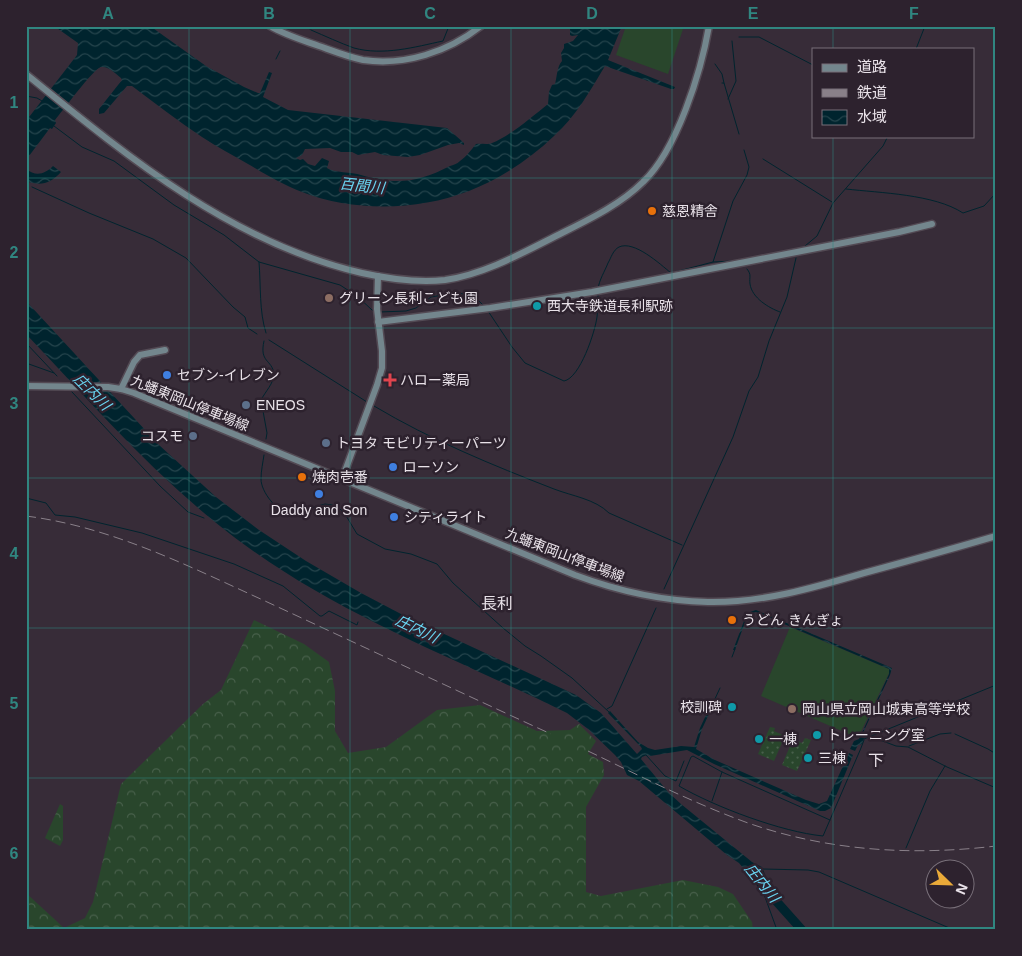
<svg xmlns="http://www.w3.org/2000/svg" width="1022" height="956" font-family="Helvetica,'Noto Sans JP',sans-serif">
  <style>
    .grass { fill: url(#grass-dots) }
    .forest { fill: url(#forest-crowns) }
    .pitch { fill: #29462c }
    .water { fill: url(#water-waves) }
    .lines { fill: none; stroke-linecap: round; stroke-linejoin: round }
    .stream { stroke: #00242e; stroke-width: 1 }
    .river { stroke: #00242e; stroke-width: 9 }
    .secondary-casing { stroke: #534a54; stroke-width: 9 }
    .secondary { stroke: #73868d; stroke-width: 6 }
    .rail { stroke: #898089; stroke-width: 1; stroke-dasharray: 10 5; stroke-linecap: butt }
    .grid { fill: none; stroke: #308680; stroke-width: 1; stroke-opacity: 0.55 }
    .food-dot { fill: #e8710a; stroke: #2d222e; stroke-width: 2 }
    .education-dot { fill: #8d6e63; stroke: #2d222e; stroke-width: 2 }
    .culture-dot { fill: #0f9aa8; stroke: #2d222e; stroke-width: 2 }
    .shop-dot { fill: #3f7fe0; stroke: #2d222e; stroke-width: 2 }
    .health-dot { fill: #e0444e; stroke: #2d222e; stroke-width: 2 }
    .service-dot { fill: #5c6f8a; stroke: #2d222e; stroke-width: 2 }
    .labels { text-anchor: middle; stroke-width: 5; stroke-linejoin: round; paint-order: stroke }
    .poi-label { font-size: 14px; fill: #e9e2e9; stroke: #2d222e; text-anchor: start }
    .street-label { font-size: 14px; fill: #e9e2e9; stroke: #2d222e }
    .water-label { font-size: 15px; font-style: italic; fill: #69d4f1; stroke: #2d222e }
    .quarter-label { font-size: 16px; fill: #e9e2e9; stroke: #2d222e }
    .neatline { fill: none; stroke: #308680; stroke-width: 2 }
    .grid-label { font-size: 16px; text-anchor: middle; font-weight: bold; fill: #308680 }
  </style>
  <defs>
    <pattern id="grass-dots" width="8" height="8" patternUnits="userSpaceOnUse" patternTransform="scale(1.25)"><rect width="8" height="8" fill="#29462c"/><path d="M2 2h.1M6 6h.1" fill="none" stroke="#48604b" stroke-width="1.8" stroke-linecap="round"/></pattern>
    <pattern id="forest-crowns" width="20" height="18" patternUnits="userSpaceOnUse" patternTransform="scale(1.25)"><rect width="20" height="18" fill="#29462c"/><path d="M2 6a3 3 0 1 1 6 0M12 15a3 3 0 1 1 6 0" fill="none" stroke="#48604b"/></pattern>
    <pattern id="water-waves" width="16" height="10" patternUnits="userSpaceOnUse" patternTransform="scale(1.25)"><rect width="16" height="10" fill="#00242e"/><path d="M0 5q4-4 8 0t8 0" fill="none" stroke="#25444c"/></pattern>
  </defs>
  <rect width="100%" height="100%" fill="#372c38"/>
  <g class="grass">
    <path d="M 770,727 L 775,728 L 774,731 L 785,736 L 774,761 L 758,754 Z"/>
    <path d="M 805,738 L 811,740 L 797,771 L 782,765 L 793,739 L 802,743 Z"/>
  </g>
  <g class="forest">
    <path d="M 254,620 L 304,644 L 329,662 L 335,691 L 335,731 L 348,753 L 386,747 L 437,710 L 480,705 L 537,731 L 570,730 L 579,724 L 596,741 L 588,754 L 603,762 L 604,775 L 586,807 L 586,892 L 601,896 L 683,880 L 718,887 L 733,894 L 752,922 L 753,930 L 26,930 L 26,893 L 64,928 L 85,918 L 93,902 L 121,784 L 203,704 L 221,690 Z"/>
    <path d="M 60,804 L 63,806 L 63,840 L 60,846 L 45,838 Z"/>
  </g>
  <g class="pitch">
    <path d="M 626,26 L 684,26 L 668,74 L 616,55 Z"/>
    <path d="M 790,627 L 889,669 L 890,671 L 858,738 L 761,696 Z"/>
  </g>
  <g class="water">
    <path d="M 54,26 L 150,26 L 206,66 L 244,87 L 258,93 L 260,93 L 269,72 L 272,73 L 263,97 L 288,110 L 447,128 L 464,143 L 464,145 L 459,143 L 448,145 L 420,155 L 408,157 L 383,155 L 375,152 L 358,155 L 352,152 L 341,152 L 330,148 L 305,149 L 302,155 L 296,158 L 300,160 L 303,159 L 308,164 L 315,166 L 322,158 L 329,161 L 327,168 C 334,173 352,172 361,175 C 396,185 417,183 450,166 C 453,165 457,164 460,161 C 466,157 471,150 476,144 C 481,143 487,145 492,143 C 510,136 533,116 548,104 L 549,92 L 552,85 L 555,84 C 557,77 557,66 562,61 L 561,53 L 564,48 L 564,44 L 573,41 L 578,35 L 572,36 L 570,35 L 570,26 L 622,26 L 608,60 L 675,87 L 674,89 L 671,89 L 605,66 C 590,91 576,116 554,136 C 530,159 500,179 469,191 C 417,211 354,212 302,192 C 283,185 265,174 248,164 C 233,155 217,147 202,137 C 178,121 155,103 132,86 L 127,86 L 104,113 L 99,114 L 99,109 L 122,80 L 121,78 C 116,74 109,66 101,67 C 94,68 61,113 55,120 L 56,123 L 52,129 L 50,128 L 26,160 L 26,121 L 77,55 L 78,43 Z"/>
    <path d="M 53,166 L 61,172 C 51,183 41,187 26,181 L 26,169 C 36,177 45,174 53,166 Z"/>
    <path d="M 26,301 L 159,445 L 216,497 L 259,530 L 306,561 L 361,593 L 401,614 L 576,695 L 601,713 L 637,754 L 642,749 L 641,747 L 608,713 L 610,711 L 638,742 L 648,748 L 655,750 L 681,746 L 694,747 L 700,728 L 713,700 L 715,701 L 702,729 L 696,749 L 715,760 L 806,800 L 819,804 L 827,801 L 849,753 L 853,755 L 831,808 L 825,811 L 820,811 L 714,764 L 687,750 L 650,756 L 647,755 L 642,757 L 641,759 L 668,792 L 681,804 L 752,862 L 762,867 L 769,884 L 760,888 L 739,863 L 727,855 L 639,781 L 627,775 L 621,762 L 615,755 L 588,729 L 567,713 C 461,661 346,618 249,548 C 165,488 97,409 26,334 Z"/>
    <path d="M 756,610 L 892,668 L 890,675 L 861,737 L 864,738 L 862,744 L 858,745 L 855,751 L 850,749 L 854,741 L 859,739 L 889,674 L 889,669 L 756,612 L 748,614 L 735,650 L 733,650 L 747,613 Z"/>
  </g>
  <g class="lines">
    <g class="stream">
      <path d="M 310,26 L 310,29"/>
      <path d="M 311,30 C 325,36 340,43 354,48 C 383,56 415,47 443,41 L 449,26"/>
      <path d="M 739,37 L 759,37 L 813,65"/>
      <path d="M 916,49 L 925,26"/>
      <path d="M 276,59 L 280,51"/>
      <path d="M 715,64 L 722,74 L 724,83"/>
      <path d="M 722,83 L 724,83 L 739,134"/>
      <path d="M 26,96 L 37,98 L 42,101"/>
      <path d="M 728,99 L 736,81 L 732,41"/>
      <path d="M 54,126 L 82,147 L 114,161 L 174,205 L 224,235 L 259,262 L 340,285 L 357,296 L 372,310 L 376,311"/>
      <path d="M 763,159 L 832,202"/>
      <path d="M 32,187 L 89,213 L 153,239 L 186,258 L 233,307 L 245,317 L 248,328 L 257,334"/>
      <path d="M 846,189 C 880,193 934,194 963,213 L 984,206 L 996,193"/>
      <path d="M 805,246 L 817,236 L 833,203 L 883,146 L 888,136"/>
      <path d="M 259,262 C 261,286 259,311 266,333"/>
      <path d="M 713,262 L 733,201 L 747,175 L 749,167 L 744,150"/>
      <path d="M 747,269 C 752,275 749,277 750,284 C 752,298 769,308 780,312"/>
      <path d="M 598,289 C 599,280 605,271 608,263 C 611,258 613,250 619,247 C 634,240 660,264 671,273 L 713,262 L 733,261"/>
      <path d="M 488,311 L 512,347 L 525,363 L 564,381 C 580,378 595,332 597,317 C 598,309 598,301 598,293"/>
      <path d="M 380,312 L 406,311 L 416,308 L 431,297 L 455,293 L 473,295 L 484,306"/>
      <path d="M 269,340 L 367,402"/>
      <path d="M 264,341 C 259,363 272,359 274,374 C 274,383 265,392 261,400 L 267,433 L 266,439"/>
      <path d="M 26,343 L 57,376"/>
      <path d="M 26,363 L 54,373"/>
      <path d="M 72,392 L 160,486 L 188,512 L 204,518"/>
      <path d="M 374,406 C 431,440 492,465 554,489 C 572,496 595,499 609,513 L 682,545"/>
      <path d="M 264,455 C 263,462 261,471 261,479 C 261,492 277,512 290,514 L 325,504 L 332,505 L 339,508 L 345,514 L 357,534 L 385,549 L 411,554 L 437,564 L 453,583 L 503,628 L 525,646 L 541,656 L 572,678 L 609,712"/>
      <path d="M 26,498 L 46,503 L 55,515 L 75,517 L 142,533 L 234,564 L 283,586 L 320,616 L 322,616 L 329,611 L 357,625 L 358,622"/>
      <path d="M 664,589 L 733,437 L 749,391 L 758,377 L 769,341 L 787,297 L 796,258"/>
      <path d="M 732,657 L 735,649"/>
      <path d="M 714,701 L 720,688"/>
      <path d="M 607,709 L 612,706 L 656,608"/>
      <path d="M 955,734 L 988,749 L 996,754"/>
      <path d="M 872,737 L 896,746 L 908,747 L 947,767 L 996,788"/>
      <path d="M 864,739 L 996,685"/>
      <path d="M 909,746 L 940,734 L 951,733"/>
      <path d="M 646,755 L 665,776 L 676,781 L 684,761"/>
      <path d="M 712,801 L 722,772"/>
      <path d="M 830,820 L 722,772 L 693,756 L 691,757 L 679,786 C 715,807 782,832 823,836 L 861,748 L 864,740"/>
      <path d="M 906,848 L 930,791 L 945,766"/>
      <path d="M 762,869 L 808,870 L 819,872 L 954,930"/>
      <path d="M 761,886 L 777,930"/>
    </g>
    <path class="river" d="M 758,876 L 761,884 L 802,930"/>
    <g class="secondary-casing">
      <g id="secondary">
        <path d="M 270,26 C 285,35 302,40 319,46 C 333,51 348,57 363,60 C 405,66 448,52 481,26"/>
        <path d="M 26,74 C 128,157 232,243 362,273 C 389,279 417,283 445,280 C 486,274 526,251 562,233 C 590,219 621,204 643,182 C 677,150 701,72 709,26"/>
        <path d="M 378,322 L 490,308 L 592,292 L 899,232 L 932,224"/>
        <path d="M 26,386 L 108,387 L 121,389 L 134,393 L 575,575 C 618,591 661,601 708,602 C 762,603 813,588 864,573 C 908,561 952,549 996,536"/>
        <path d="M 121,389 L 134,362 L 140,355 L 165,350"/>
        <path d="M 342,479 L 377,385 L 382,368 L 382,351 L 377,309 L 378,276"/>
      </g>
    </g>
    <use href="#secondary" class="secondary"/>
    <g class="rail">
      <path d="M 26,516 C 112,527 188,566 265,601 C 360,645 455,690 551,734"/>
      <path d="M 588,751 C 640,776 693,803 748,823 C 828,851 912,856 996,846"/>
    </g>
  </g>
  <path class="grid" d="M 189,26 L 189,930M 350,26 L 350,930M 511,26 L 511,930M 672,26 L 672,930M 833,26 L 833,49M 833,136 L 833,930M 26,178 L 996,178M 26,328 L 996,328M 26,478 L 996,478M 26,628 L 996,628M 26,778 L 996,778"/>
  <g class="food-dot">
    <circle cx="652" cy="211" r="5"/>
    <circle cx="302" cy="477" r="5"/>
    <circle cx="732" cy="620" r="5"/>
  </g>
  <g class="education-dot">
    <circle cx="329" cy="298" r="5"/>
    <circle cx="792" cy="709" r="5"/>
  </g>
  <g class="culture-dot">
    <circle cx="537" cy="306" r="5"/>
    <circle cx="732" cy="707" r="5"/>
    <circle cx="817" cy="735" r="5"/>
    <circle cx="759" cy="739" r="5"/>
    <circle cx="808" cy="758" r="5"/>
  </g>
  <g class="shop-dot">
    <circle cx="167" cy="375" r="5"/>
    <circle cx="393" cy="467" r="5"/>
    <circle cx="319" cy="494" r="5"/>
    <circle cx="394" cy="517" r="5"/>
  </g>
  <path class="health-dot" d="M387.5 372.5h5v5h5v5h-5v5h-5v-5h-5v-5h5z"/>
  <g class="service-dot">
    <circle cx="246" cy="405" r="5"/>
    <circle cx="193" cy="436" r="5"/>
    <circle cx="326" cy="443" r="5"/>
  </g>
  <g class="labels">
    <g class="poi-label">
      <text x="662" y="216">慈恩精舎</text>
      <text x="339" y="303">グリーン長利こども園</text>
      <text x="547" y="311">西大寺鉄道長利駅跡</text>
      <text x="177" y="380">セブン-イレブン</text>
      <text x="400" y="385">ハロー薬局</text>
      <text x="256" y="410">ENEOS</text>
      <text x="183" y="441" text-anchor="end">コスモ</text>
      <text x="336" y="448">トヨタ モビリティーパーツ</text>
      <text x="403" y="472">ローソン</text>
      <text x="312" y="482">焼肉壱番</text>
      <text x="319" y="515" text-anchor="middle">Daddy and Son</text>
      <text x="404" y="522">シティライト</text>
      <text x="742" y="625">うどん きんぎょ</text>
      <text x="722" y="712" text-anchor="end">校訓碑</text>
      <text x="802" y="714">岡山県立岡山城東高等学校</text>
      <text x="827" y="740">トレーニング室</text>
      <text x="769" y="744">一棟</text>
      <text x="818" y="763">三棟</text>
    </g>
    <g class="street-label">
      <text transform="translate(190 403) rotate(22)" y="5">九蟠東岡山停車場線</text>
      <text transform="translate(565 555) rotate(21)" y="5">九蟠東岡山停車場線</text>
    </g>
    <g class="water-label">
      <text transform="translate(362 186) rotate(6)" y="5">百間川</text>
      <text transform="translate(92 392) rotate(45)" y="5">庄内川</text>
      <text transform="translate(417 629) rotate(26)" y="5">庄内川</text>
      <text transform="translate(762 883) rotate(51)" y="5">庄内川</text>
    </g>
    <g class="quarter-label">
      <text x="497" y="609">長利</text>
      <text x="876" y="766">下</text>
    </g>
  </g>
  <rect width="1022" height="956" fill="none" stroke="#2d222e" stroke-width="55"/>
  <rect x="812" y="48" width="162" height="90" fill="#2d222e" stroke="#786f79"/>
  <rect x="822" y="64" width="25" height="8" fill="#73868d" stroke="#786f79"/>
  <text x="857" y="72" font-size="15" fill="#e9e2e9">道路</text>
  <rect x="822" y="89" width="25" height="8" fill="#898089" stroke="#786f79"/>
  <text x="857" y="98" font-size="15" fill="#e9e2e9">鉄道</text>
  <rect x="822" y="110" width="25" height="15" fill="url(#water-waves)" stroke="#786f79"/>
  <text x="857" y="122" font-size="15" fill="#e9e2e9">水域</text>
  <g transform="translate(950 884) rotate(113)"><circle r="24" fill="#2d222e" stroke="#786f79"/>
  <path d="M0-4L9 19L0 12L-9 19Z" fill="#eaaa39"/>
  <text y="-8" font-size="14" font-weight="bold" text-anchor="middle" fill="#e9e2e9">N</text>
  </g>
  <rect x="28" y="28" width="966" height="900" class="neatline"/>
  <g class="grid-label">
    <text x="108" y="19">A</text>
    <text x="269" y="19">B</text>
    <text x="430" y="19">C</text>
    <text x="592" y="19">D</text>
    <text x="753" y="19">E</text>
    <text x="914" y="19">F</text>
    <text x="14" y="108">1</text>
    <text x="14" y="258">2</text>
    <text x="14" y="409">3</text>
    <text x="14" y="559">4</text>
    <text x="14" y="709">5</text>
    <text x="14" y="859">6</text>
  </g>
</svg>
